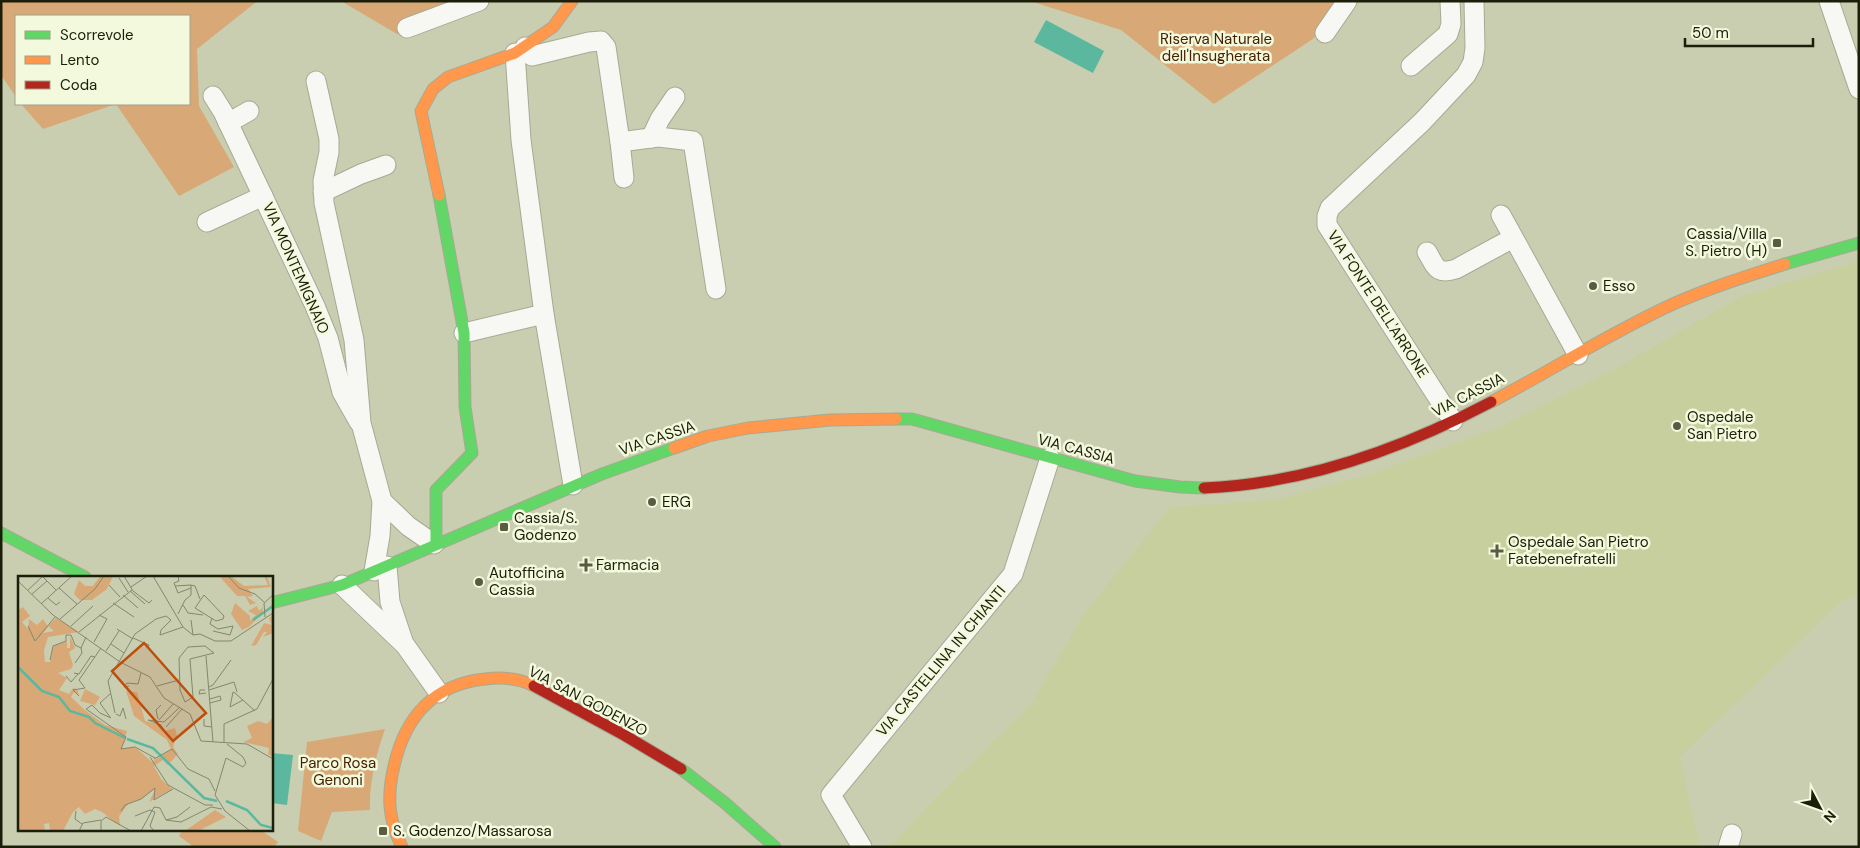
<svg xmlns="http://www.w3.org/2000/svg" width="1860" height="848" font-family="'DM Sans',sans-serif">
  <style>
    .built { fill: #c7cf9f }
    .green { fill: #d8a976 }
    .water { fill: #5bb89e }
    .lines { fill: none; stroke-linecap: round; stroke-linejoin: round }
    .street-casing { stroke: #a6aa93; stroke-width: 21 }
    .fast-casing { stroke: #a6aa93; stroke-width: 13 }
    .slow-casing { stroke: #a6aa93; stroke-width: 13 }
    .jam-casing { stroke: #a6aa93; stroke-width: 13 }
    .street { stroke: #f7f8f3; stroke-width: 19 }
    .fast { stroke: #63d668; stroke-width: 11 }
    .slow { stroke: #ff974d; stroke-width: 11 }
    .jam { stroke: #b3261e; stroke-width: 11 }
    .poi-dot { fill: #585c43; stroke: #f3f9dd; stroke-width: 2 }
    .labels { text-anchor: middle; stroke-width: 5; stroke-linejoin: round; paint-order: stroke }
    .park-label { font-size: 15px; fill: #472202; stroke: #f3f9dd }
    .poi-label { font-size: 15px; fill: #1b1e08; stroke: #f3f9dd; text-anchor: start }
    .street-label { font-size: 15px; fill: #1b1e08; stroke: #f3f9dd }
    .inset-river { fill: none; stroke: #5bb89e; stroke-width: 2.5 }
    .inset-road { fill: none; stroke: #83886d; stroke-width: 1 }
    .view { fill: #bf4d0b; fill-opacity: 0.15; stroke: #bf4d0b; stroke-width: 2.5 }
    .inset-edge { fill: none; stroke: #1b1e08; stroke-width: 2.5 }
  </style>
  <rect width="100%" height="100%" fill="#c9ceb1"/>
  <path class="built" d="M 1859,261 L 1859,595 L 1842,601 L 1680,757 L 1700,847 L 889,847 L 932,802 L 1031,704 L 1083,615 L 1170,507 L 1273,500 L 1368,475 L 1502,426 L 1616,368 L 1742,296 Z"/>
  <g class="green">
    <path d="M 1,1 L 260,1 L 255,3 L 197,49 L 199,106 L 234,167 L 179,196 L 116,104 L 43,129 L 21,104 L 189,104 L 189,16 L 16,16 L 16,97 L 1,75 Z"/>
    <path d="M 341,1 L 462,1 L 434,25 L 397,34 Z"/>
    <path d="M 1030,1 L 1340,1 L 1313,39 L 1214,104 L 1121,30 Z"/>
    <path d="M 385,729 C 376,755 369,782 370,810 L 332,812 L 321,841 L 298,831 L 307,742 Z"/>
    <path d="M 183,829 L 259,829 L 278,842 L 274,847 L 194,847 L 179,836 Z"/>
  </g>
  <g class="water">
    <path d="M 1046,20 L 1104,51 L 1093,73 L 1034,42 Z"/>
    <path d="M 271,753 L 293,755 L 287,805 L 271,803 Z"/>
  </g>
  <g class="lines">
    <g class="street-casing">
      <g id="street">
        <path d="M 1829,1 L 1859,89"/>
        <path d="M 407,28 L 479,1"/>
        <path d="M 1325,33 L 1347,1"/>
        <path d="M 525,47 L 529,54 L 532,56 L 589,42 L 601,41 L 606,47 L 620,142 L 658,137 L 693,141 L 716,289"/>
        <path d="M 515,53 L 521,140 L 544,314 L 573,485"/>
        <path d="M 1411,66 L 1448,34 L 1451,24 L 1450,1"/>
        <path d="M 316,81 L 329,139 L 329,152 L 323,181 L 324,203 L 354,340 L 361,423 L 382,501 L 380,536 L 374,571"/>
        <path d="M 213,96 L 223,112 L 315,306 L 328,338 L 342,392 L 359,422"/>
        <path d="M 228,123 L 249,111"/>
        <path d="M 651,138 L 660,119 L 675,97"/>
        <path d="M 620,142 L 624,178"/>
        <path d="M 323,192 L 361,174 L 386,165"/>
        <path d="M 1501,215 L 1578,355"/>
        <path d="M 207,222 L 263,196"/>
        <path d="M 1427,252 C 1436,267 1436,275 1456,269 L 1513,238"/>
        <path d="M 464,333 L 544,314"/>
        <path d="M 1453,421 L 1327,225 L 1327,216 L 1330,208 L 1422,122 L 1466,75 L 1473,62 L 1475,48 L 1474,1"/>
        <path d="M 382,501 L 408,526 L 434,544"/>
        <path d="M 387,566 L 390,602 L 403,641"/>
        <path d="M 342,585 L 405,645 L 439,693"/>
        <path d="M 862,847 L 831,795 L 1013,574 L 1050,458"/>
        <path d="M 1728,847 L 1732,834"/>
      </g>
    </g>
    <g class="fast-casing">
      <g id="fast">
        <path d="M 1785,264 L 1859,243"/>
        <path d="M 896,419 L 912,419 L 1135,481 L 1180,487 L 1204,488"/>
        <path d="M 1,533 L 85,577"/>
        <path d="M 436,544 L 436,490 L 472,453 L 465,407 L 464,333 L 439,195"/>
        <path d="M 271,603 L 342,585 L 602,474 L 674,448"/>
        <path d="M 681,769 L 725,803 L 775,847"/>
      </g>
    </g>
    <g class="slow-casing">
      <g id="slow">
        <path d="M 439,195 L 421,111 L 433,89 L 448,77 L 515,53 L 553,27 L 572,1"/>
        <path d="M 1491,402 C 1552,370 1610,333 1673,304 C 1709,288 1747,276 1785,264"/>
        <path d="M 674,448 L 708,436 L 748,428 L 830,420 L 896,419"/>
        <path d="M 402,847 C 388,820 387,795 394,766 C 405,717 434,684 485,679 C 501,677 519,678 534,686"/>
      </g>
    </g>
    <g class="jam-casing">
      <g id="jam">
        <path d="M 1204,488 C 1305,484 1402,449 1491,402"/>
        <path d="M 534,686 L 624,735 L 681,769"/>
      </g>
    </g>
    <use href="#street" class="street"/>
    <use href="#fast" class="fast"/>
    <use href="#slow" class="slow"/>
    <use href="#jam" class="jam"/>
  </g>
  <g class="poi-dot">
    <rect x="1772" y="238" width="10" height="10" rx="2.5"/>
    <circle cx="1593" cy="286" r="5"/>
    <circle cx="1677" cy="426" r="5"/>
    <circle cx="652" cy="502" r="5"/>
    <rect x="499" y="522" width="10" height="10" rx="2.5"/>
    <path d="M1494.5 543.5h5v5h5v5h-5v5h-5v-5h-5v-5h5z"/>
    <path d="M583.5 557.5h5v5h5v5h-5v5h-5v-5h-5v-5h5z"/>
    <circle cx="479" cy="582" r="5"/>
    <rect x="378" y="826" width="10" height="10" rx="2.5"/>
  </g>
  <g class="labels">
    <g class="park-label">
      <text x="1216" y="44">Riserva Naturale<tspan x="1216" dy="17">dell'Insugherata</tspan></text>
      <text x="338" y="768">Parco Rosa<tspan x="338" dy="17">Genoni</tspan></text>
    </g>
    <g class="poi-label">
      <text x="1767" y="239" text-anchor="end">Cassia/Villa<tspan x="1767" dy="17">S. Pietro (H)</tspan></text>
      <text x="1603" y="291">Esso</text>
      <text x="1687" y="422">Ospedale<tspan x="1687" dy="17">San Pietro</tspan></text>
      <text x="662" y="507">ERG</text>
      <text x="514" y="523">Cassia/S.<tspan x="514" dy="17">Godenzo</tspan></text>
      <text x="1508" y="547">Ospedale San Pietro<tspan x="1508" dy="17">Fatebenefratelli</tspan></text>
      <text x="596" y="570">Farmacia</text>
      <text x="489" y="578">Autofficina<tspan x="489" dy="17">Cassia</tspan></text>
      <text x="393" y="836">S. Godenzo/Massarosa</text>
    </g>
    <g class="street-label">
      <text transform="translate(296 268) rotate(66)" y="5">VIA MONTEMIGNAIO</text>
      <text transform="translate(1378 304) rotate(57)" y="5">VIA FONTE DELL'ARRONE</text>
      <text transform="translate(1468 395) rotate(-27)" y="5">VIA CASSIA</text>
      <text transform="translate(657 438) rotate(-19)" y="5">VIA CASSIA</text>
      <text transform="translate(1076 449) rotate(15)" y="5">VIA CASSIA</text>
      <text transform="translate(941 661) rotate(-50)" y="5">VIA CASTELLINA IN CHIANTI</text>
      <text transform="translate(588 701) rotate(28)" y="5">VIA SAN GODENZO</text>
    </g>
  </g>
  <g transform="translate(18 576)">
    <rect width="255" height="255" fill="#c9ceb1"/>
    <path d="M 82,0 L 95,0 L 89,13 L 74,24 L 62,24 L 56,18 L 61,4 L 67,10 L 75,10 ZM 201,0 L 213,0 L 226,10 L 250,9 L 246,0 L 249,0 L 253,11 L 230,13 L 235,20 L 229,21 L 238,27 L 232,29 L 227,20 L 219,20 ZM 217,27 L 232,40 L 232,45 L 238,39 L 230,35 L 239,30 L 241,35 L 245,31 L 244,37 L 231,51 L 224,54 L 213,38 ZM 5,31 L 12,40 L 4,46 L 10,53 L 11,43 L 19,49 L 25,43 L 30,51 L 25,57 L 36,55 L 30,50 L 38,42 L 61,56 L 30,61 L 26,74 L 27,86 L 32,86 L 35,71 L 38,69 L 49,65 L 49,72 L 52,72 L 52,60 L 57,72 L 51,76 L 55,89 L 53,93 L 40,97 L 49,102 L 41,114 L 51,118 L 55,112 L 59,113 L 61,119 L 56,116 L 53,121 L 68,135 L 87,149 L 109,155 L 104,172 L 118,172 L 134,186 L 153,173 L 149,164 L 116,140 L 108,115 L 119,116 L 127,145 L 144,149 L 147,155 L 157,152 L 159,160 L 155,171 L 160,178 L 150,189 L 145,184 L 136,190 L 143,203 L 154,213 L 131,226 L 138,212 L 122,224 L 111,227 L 101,240 L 102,250 L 84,236 L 77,233 L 67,238 L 61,231 L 55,236 L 45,255 L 32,255 L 31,247 L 26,248 L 27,255 L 0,255 L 0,34 ZM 255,37 L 255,57 L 245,61 L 249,56 L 246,56 L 238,69 L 233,70 L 246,47 L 254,49 L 251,43 ZM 67,113 L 82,121 L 77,129 L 62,125 ZM 255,141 L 255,182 L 250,178 L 251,172 L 225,166 L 234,162 L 229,150 L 240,145 L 249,148 ZM 197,234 L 208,241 L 180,255 L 167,255 Z" fill="#d8a976"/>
    <path class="inset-river" d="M 235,44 L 255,30M 0,91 L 24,115 L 41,121 L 52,135 L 71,141 L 77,147 L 107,162M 109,163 L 135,172 L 186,222 L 199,225M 208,225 L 229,234 L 243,249 L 255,252"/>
    <path class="inset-road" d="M 24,0 L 38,14M 106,0 L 115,15 L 131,27 L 134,24M 135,0 L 165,51 L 175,59 L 182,58 L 197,65 L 213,65 L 255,37M 160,0 L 161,5 L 156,7 L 160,17 L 173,12M 210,0 L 221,12 L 237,18 L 246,26M 101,2 L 110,16M 0,5 L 35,39 L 102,86 L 132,101 L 146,122 L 172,138 L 183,165 L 229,168 L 255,183M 91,9 L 102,21M 157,10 L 173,9M 113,11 L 129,0M 41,12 L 59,28M 10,14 L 24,1M 112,15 L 127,28M 14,18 L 29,5M 105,19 L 120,32M 186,19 L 206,40 L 205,43 L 198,45 L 177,32 ZM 30,22 L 38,29 L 42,26M 95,27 L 116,41M 23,28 L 54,0M 165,29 L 170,37 L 185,39M 160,38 L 167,24 L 173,19 L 173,9 L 177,10 L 182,23M 247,41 L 246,27 L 255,19M 194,42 L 192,48 L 200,53 L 215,50 L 212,59 L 195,55M 42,43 L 77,13 L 86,0M 173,44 L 175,59M 10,50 L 17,65 L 37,41M 53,50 L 75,30M 99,53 L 115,63M 61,56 L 114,14M 115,62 L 131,69 L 130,72M 76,66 L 89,43 L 81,39M 93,68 L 106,77M 187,70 L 196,77 L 172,83 L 175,121 L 167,126 L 162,114 L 161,82 L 170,71 ZM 88,75 L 101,55M 188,80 L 195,166M 32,84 L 35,70 L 48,65 L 48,59 L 53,59 L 57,69 L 63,72 L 68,61M 57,87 L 64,77 L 63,72M 56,97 L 61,98 L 73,80 L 77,81M 48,100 L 53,106 L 60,98M 111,110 L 106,111 L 109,107 L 120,108 L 123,97M 139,110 L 161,104M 191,111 L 195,109 L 213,84M 187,114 L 182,114 L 181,118 L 188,117M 191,114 L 216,106 L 219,116M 61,120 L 55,114 L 67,112 L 61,104 L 83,72M 192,123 L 202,120 L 203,124 L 192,127M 225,124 L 212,131 L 215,116 L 217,117 L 237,135M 97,137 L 90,105 L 117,58 L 138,43 L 148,40 L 153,44 L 143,54 L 142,59 L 165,51M 98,138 L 102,140 L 105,132 L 108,143M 92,141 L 82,127 L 92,118M 93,142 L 82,137 L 74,129 L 68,133 L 108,161 L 103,173 L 117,171 L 137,182M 140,143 L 138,134 L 143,129M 186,143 L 186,150 L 194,151M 141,144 L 155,128M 143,149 L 130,144 L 146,146 L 162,131M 148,151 L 164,133M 206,166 L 206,148 L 239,133 L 255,103M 209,168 L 225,181M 132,181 L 150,209 L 187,229 L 195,229M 225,181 L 228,187 L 225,191 L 208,182 L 197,219 L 207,235 L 232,255M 136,183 L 154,173 L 170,193 L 191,203 L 197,215M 132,234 L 137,236 L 132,250 L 136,255M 58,235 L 57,243 L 64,248M 103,235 L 107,229 L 123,223 L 137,212 L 136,224 L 155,213M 117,240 L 132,234M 148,244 L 159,241 L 172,231M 61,255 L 65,247 L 83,244M 83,255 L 83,245 L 88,241 L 113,255M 123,255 L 136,231 L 142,232 L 148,244 L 163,246 L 193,231 L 204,233"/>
    <path class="view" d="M 126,67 L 188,137 L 155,165 L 94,95 Z"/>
    <rect width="255" height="255" class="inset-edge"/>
  </g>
  <rect width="1860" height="848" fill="none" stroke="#1b1e08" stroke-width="5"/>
  <rect x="15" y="15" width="175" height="90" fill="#f3f9dd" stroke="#9da188"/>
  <rect x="25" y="31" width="25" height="8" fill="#63d668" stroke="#9da188"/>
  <text x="60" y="40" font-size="15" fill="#1b1e08">Scorrevole</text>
  <rect x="25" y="56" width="25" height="8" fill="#ff974d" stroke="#9da188"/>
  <text x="60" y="65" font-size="15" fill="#1b1e08">Lento</text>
  <rect x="25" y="81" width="25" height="8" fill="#b3261e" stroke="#9da188"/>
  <text x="60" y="90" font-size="15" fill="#1b1e08">Coda</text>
  <g transform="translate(1820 808) rotate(131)" stroke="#f3f9dd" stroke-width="4" paint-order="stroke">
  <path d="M0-4L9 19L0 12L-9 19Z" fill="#1b1e08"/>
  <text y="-8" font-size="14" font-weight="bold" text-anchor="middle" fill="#1b1e08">N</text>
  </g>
  <path d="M1685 38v8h128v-8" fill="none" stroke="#1b1e08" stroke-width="2.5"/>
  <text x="1692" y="38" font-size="15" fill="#1b1e08" stroke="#f3f9dd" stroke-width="4" paint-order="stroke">50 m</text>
</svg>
